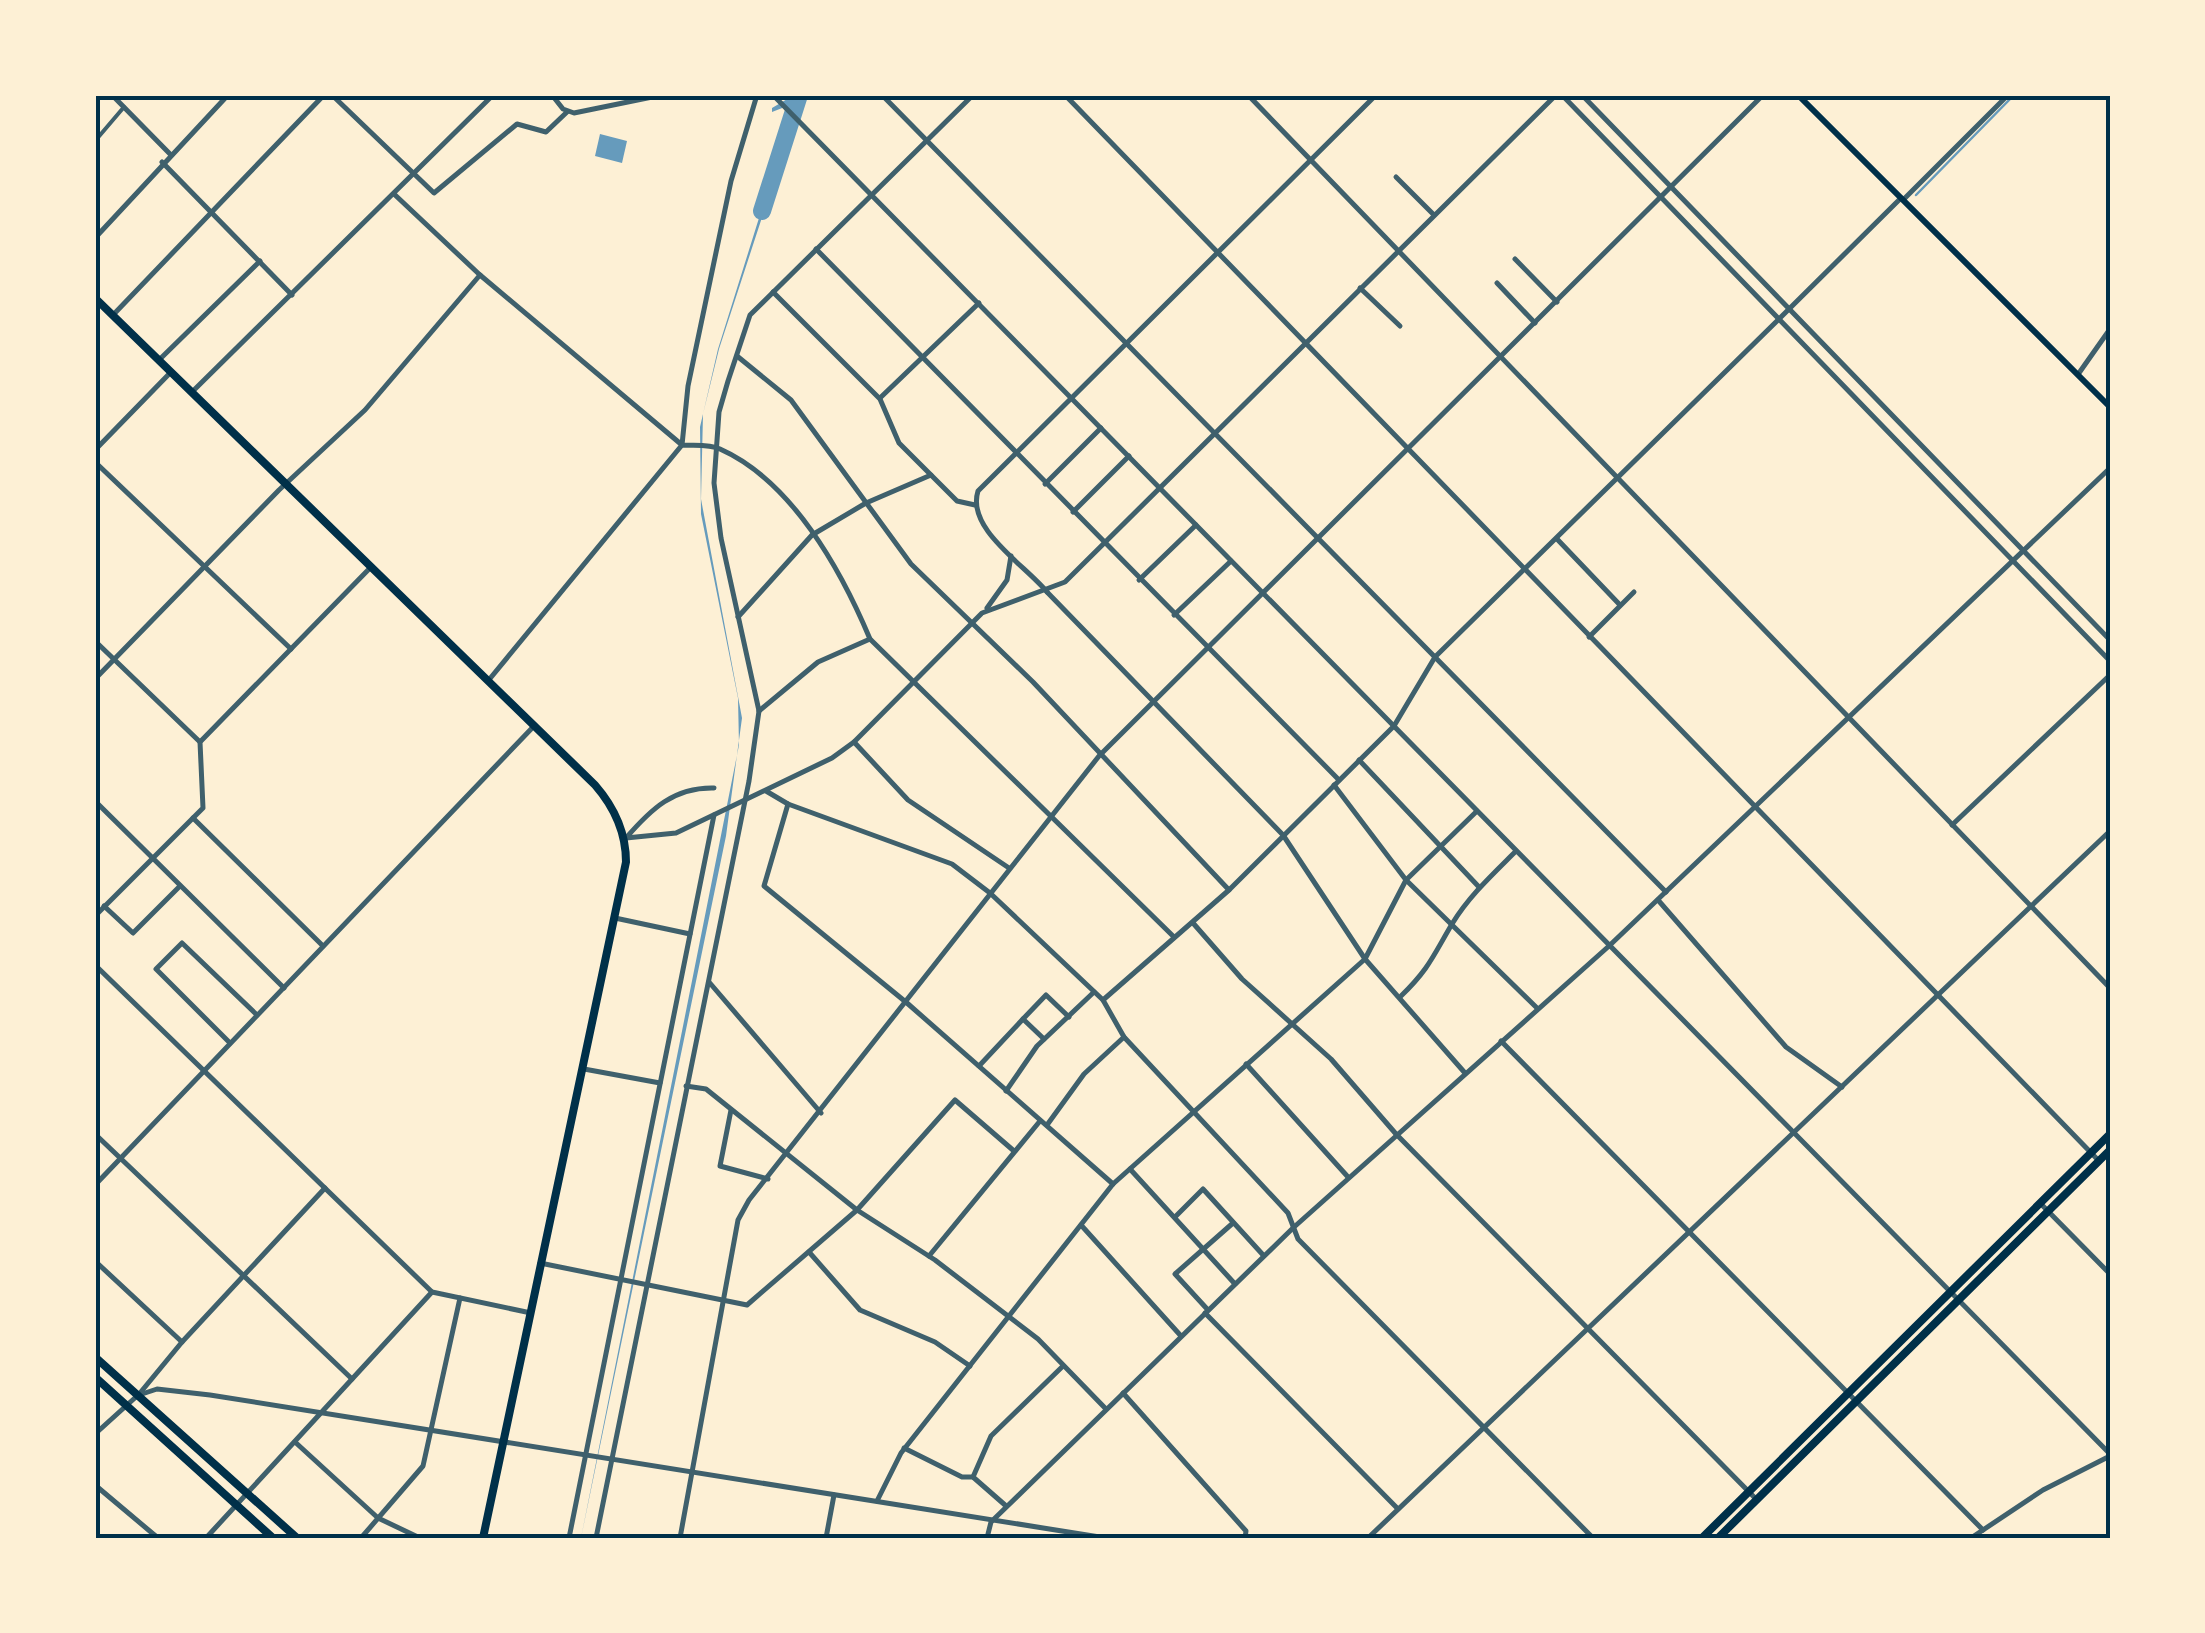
<svg xmlns="http://www.w3.org/2000/svg" width="2205" height="1633" font-family="'Source Sans 3',sans-serif">
  <style>
    .water { fill: #669bbc }
    .lines { fill: none; stroke-linecap: round; stroke-linejoin: round }
    .stream { stroke: #669bbc; stroke-width: 2.5 }
    .river { stroke: #669bbc; stroke-width: 18 }
    .pedestrian { stroke: #3f606c; stroke-width: 4 }
    .minor { stroke: #3f606c; stroke-width: 5 }
    .tertiary { stroke: #3f606c; stroke-width: 5 }
    .secondary { stroke: #003049; stroke-width: 6 }
    .primary { stroke: #003049; stroke-width: 8 }
    .trunk { stroke: #003049; stroke-width: 8 }
    .neatline { fill: none; stroke: #003049; stroke-width: 4 }
  </style>
  <rect width="100%" height="100%" fill="#fdf0d5"/>
  <g class="water">
    <path d="M 794,95 L 802,95 L 719,349 L 703,414 L 701,499 L 742,718 L 726,836 L 581,1538 L 739,745 L 738,698 L 701,514 L 700,427 L 718,349 L 795,103 L 772,112 L 772,108 Z"/>
    <path d="M 600,134 L 627,141 L 622,163 L 595,156 Z"/>
  </g>
  <g class="lines">
    <path class="stream" d="M 1916,195 L 2014,95"/>
    <path class="river" d="M 762,211 L 799,95"/>
    <path class="pedestrian" d="M 95,141 L 124,107"/>
    <g class="minor">
      <path d="M 112,95 L 170,154"/>
      <path d="M 332,95 L 434,193 L 517,124 L 546,132 L 567,112"/>
      <path d="M 552,95 L 563,109 L 574,113 L 662,95"/>
      <path d="M 882,95 L 1666,892"/>
      <path d="M 1065,95 L 2099,1161"/>
      <path d="M 1248,95 L 2110,988"/>
      <path d="M 162,162 L 292,295"/>
      <path d="M 1396,177 L 1434,215"/>
      <path d="M 394,194 L 480,275 L 682,445 C 694,446 709,444 720,449 C 792,481 841,570 870,639 L 1174,937"/>
      <path d="M 1904,199 L 2008,95"/>
      <path d="M 95,238 L 228,95"/>
      <path d="M 816,249 L 1339,780"/>
      <path d="M 1515,259 L 1557,302"/>
      <path d="M 1497,283 L 1535,323"/>
      <path d="M 1360,288 L 1400,326"/>
      <path d="M 773,292 L 880,399 L 899,443 L 957,501 L 975,505"/>
      <path d="M 113,315 L 324,95"/>
      <path d="M 737,356 L 791,400 L 911,564 L 1033,682 L 1229,890"/>
      <path d="M 159,360 L 260,261"/>
      <path d="M 2079,373 L 2110,329"/>
      <path d="M 880,398 L 979,303"/>
      <path d="M 95,462 L 291,649"/>
      <path d="M 1045,484 L 1101,428"/>
      <path d="M 1073,512 L 1129,456"/>
      <path d="M 1557,539 L 1620,605"/>
      <path d="M 1139,580 L 1196,525"/>
      <path d="M 1047,592 L 1283,835 L 1365,959 L 1465,1073"/>
      <path d="M 1174,615 L 1231,561"/>
      <path d="M 738,617 L 812,535 L 866,503 L 931,475"/>
      <path d="M 1589,637 L 1634,592"/>
      <path d="M 95,641 L 200,742"/>
      <path d="M 95,679 L 279,490 L 365,410 L 480,275"/>
      <path d="M 488,681 L 682,445 L 688,386 L 731,181 L 757,95"/>
      <path d="M 759,711 L 818,662 L 870,639"/>
      <path d="M 854,742 L 908,800 L 1009,868"/>
      <path d="M 1359,760 L 1479,887"/>
      <path d="M 1334,785 L 1406,880 L 1537,1008"/>
      <path d="M 766,791 L 788,804 L 952,864 L 990,893 L 1103,1000 L 1124,1037 L 1288,1213 L 1298,1239 L 1593,1538"/>
      <path d="M 95,801 L 284,988"/>
      <path d="M 788,804 L 764,886 L 907,1003 L 1113,1184"/>
      <path d="M 193,818 L 323,946"/>
      <path d="M 1952,825 L 2110,675"/>
      <path d="M 626,838 C 651,809 674,787 714,788"/>
      <path d="M 1658,900 L 1786,1047 L 1842,1087"/>
      <path d="M 104,906 L 133,933 L 180,886"/>
      <path d="M 95,916 L 203,808 L 200,742 L 370,568"/>
      <path d="M 615,918 L 690,934"/>
      <path d="M 1193,923 L 1242,979 L 1331,1059 L 1396,1134 L 1757,1500"/>
      <path d="M 95,965 L 432,1292 L 531,1313"/>
      <path d="M 709,982 L 821,1113"/>
      <path d="M 1401,996 C 1429,969 1433,956 1452,924 C 1469,896 1493,874 1516,851"/>
      <path d="M 1103,1000 L 1229,890 L 1394,726 L 1435,657 L 1779,319"/>
      <path d="M 1044,1039 L 1023,1019 L 1046,995 L 1069,1017"/>
      <path d="M 1501,1041 L 1983,1530"/>
      <path d="M 230,1043 L 156,969 L 182,943 L 257,1015"/>
      <path d="M 1246,1064 L 1348,1177"/>
      <path d="M 979,1066 L 1023,1019"/>
      <path d="M 584,1069 L 660,1083"/>
      <path d="M 686,1086 L 706,1089 L 857,1210 L 935,1260 L 1038,1339 L 1105,1408"/>
      <path d="M 1006,1091 L 1037,1046 L 1094,992"/>
      <path d="M 731,1110 L 720,1166 L 768,1179"/>
      <path d="M 1047,1125 L 1084,1074 L 1124,1037"/>
      <path d="M 95,1134 L 352,1379"/>
      <path d="M 1130,1169 L 1235,1284"/>
      <path d="M 95,1185 L 534,726"/>
      <path d="M 2040,1203 L 2110,1274"/>
      <path d="M 1175,1217 L 1203,1189 L 1264,1256"/>
      <path d="M 1081,1225 L 1181,1336"/>
      <path d="M 809,1252 L 860,1310 L 935,1342 L 970,1366"/>
      <path d="M 929,1256 L 1040,1121"/>
      <path d="M 95,1261 L 182,1342"/>
      <path d="M 540,1263 L 747,1305 L 857,1210 L 955,1100 L 1014,1151"/>
      <path d="M 1208,1310 L 1175,1274 L 1233,1223"/>
      <path d="M 1205,1313 L 1398,1509"/>
      <path d="M 140,1393 L 182,1342 L 325,1188"/>
      <path d="M 1123,1393 L 1246,1531 L 1245,1538"/>
      <path d="M 139,1395 L 157,1389 L 210,1395 L 1106,1538"/>
      <path d="M 295,1442 L 378,1518 L 420,1538"/>
      <path d="M 904,1448 L 962,1477 L 973,1477 L 1005,1505"/>
      <path d="M 973,1477 L 991,1436 L 1063,1366"/>
      <path d="M 95,1485 L 158,1538"/>
      <path d="M 877,1501 L 901,1453 L 1113,1184 L 1365,959 L 1406,880 L 1477,811"/>
      <path d="M 206,1538 L 432,1292"/>
      <path d="M 361,1538 L 423,1466 L 460,1298"/>
      <path d="M 569,1538 L 714,815"/>
      <path d="M 596,1538 L 749,781 L 759,711 L 721,538 L 714,483 L 719,412 L 728,381 L 750,315 L 973,95"/>
      <path d="M 680,1538 L 738,1220 L 749,1200 L 1099,756 L 1763,95"/>
      <path d="M 826,1538 L 834,1495"/>
      <path d="M 987,1538 L 991,1522"/>
      <path d="M 1368,1538 L 2110,831"/>
      <path d="M 1971,1538 L 2043,1490 L 2110,1456"/>
    </g>
    <g class="tertiary">
      <path d="M 773,95 L 2110,1454"/>
      <path d="M 1562,95 L 2110,661"/>
      <path d="M 1582,95 L 2110,640"/>
      <path d="M 1781,317 L 1901,198"/>
      <path d="M 192,392 L 493,95"/>
      <path d="M 95,450 L 171,372"/>
      <path d="M 1047,592 C 1025,565 966,529 978,491 L 1376,95"/>
      <path d="M 987,608 L 1007,580 L 1011,556"/>
      <path d="M 626,838 L 676,833 L 832,758 L 854,742 L 982,613 L 1065,582 L 1556,95"/>
      <path d="M 95,1434 L 137,1396"/>
      <path d="M 992,1521 L 1293,1228 L 1609,946 L 2110,468"/>
    </g>
    <path class="secondary" d="M 1798,95 L 2110,407"/>
    <path class="primary" d="M 95,298 L 595,785 C 615,808 626,832 626,862 L 483,1538"/>
    <g class="trunk">
      <path d="M 95,1357 L 297,1538"/>
      <path d="M 95,1377 L 273,1538"/>
      <path d="M 1702,1538 L 2110,1134"/>
      <path d="M 1718,1538 L 2110,1150"/>
    </g>
  </g>
  <rect width="2205" height="1633" fill="none" stroke="#fdf0d5" stroke-width="195"/>
  <rect x="98" y="98" width="2010" height="1438" class="neatline"/>
</svg>
